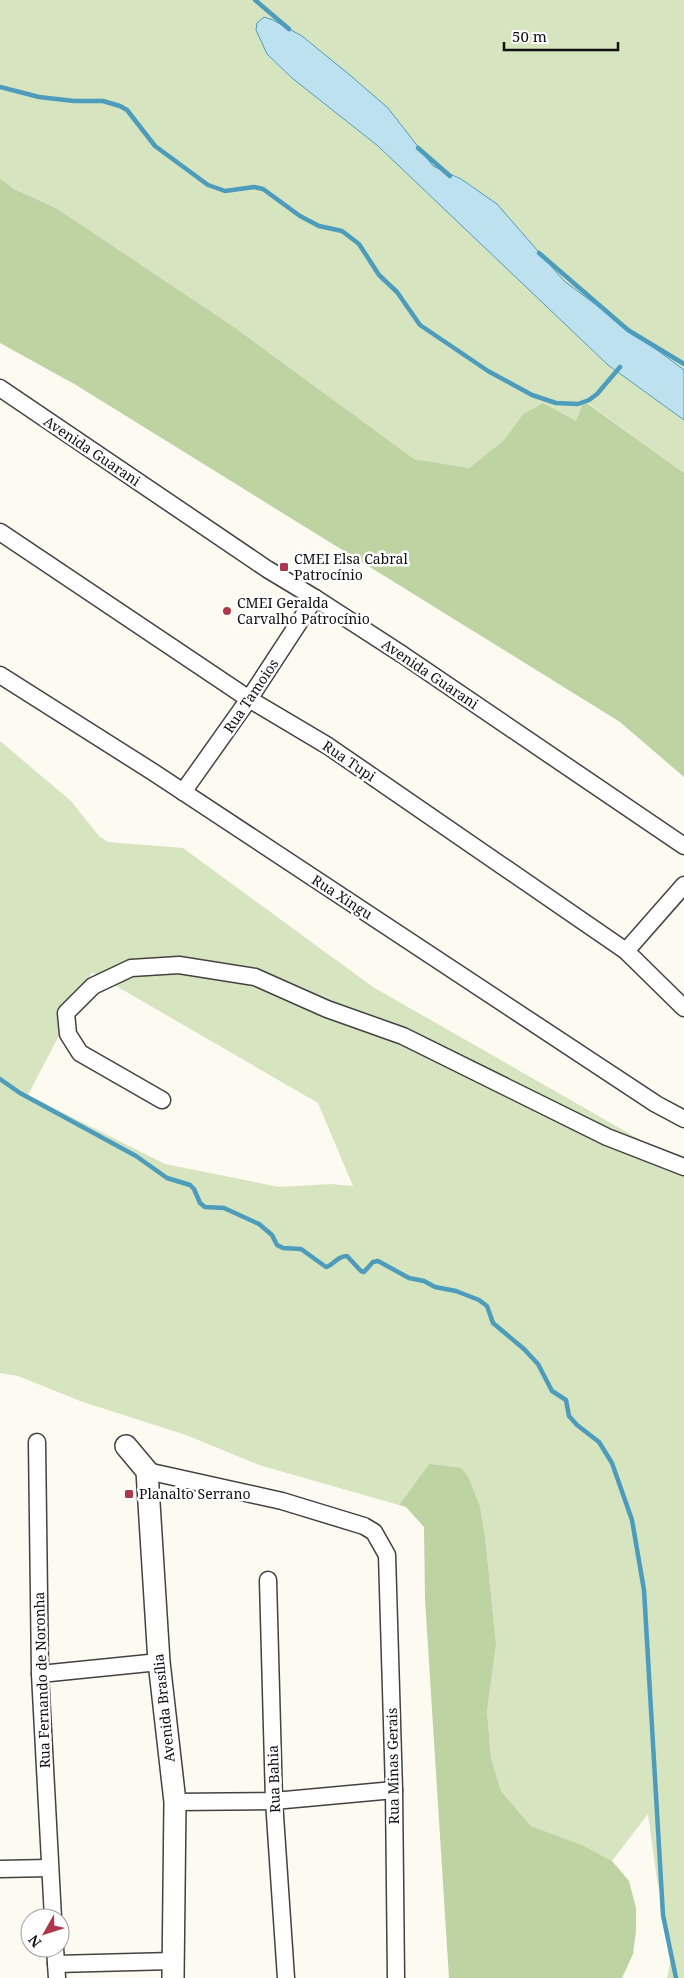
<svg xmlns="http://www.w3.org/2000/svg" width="684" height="1978" font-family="'Noto Serif',serif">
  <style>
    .green { fill: #d6e4bf; fill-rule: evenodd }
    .forest { fill: #bdd3a1 }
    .water { fill: #bde1ee; stroke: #4d9cbc }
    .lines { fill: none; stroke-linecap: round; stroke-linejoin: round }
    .stream { stroke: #4d9cbc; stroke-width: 4.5 }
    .minor-casing { stroke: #424242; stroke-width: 19 }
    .tertiary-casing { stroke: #424242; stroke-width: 24 }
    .minor { stroke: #fff; stroke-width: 16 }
    .tertiary { stroke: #fff; stroke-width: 21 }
    .poi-dot { fill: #ad384b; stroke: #fff; stroke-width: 2 }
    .labels { text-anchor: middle; stroke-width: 5; stroke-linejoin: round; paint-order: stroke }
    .street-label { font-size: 14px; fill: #0f0f0f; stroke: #fff }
    .poi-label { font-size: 14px; fill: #0f0f0f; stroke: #fff; text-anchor: start }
  </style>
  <rect width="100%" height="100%" fill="#fdfaf2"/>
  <g class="green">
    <path d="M 0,0 L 684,0 L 684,370 L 564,281 L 497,204 L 461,179 L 433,166 L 388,108 L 302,36 L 273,20 L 267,54 L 292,78 L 378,146 L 608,365 L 684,420 L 684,473 L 585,401 L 576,422 L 543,403 L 523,414 L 504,440 L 469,468 L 414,459 L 234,327 L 56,208 L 14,189 L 0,178 Z"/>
    <path d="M 0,741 L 71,801 L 99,836 L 108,842 L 183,848 L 373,987 L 665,1154 L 684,1168 L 684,1978 L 667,1978 L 671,1959 L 666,1919 L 657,1880 L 648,1814 L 612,1861 L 582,1845 L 531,1826 L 501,1791 L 491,1758 L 487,1712 L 496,1644 L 485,1536 L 480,1506 L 469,1478 L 429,1464 L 399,1505 L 259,1465 L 186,1435 L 80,1401 L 18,1376 L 0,1373 ZM 92,972 L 318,1103 L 353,1186 L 331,1184 L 279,1187 L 165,1164 L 28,1095 Z"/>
  </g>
  <g class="forest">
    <path d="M 0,178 L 14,189 L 56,208 L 234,327 L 414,459 L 469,468 L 504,440 L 523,414 L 543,403 L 576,421 L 584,401 L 684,473 L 684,777 L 620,722 L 76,385 L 0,343 Z"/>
    <path d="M 429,1464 L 461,1468 L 469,1478 L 480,1506 L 485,1536 L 496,1644 L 487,1712 L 491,1758 L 501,1791 L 531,1826 L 582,1845 L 612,1861 L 629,1881 L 636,1908 L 636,1931 L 633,1954 L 622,1978 L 449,1978 L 425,1599 L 424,1527 L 406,1507 L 399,1505 Z"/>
  </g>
  <path class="water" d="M 264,17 L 273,20 L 302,36 L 351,76 L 388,108 L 433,166 L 461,179 L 497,204 L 564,281 L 684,370 L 684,420 L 608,365 L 378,146 L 292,78 L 267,54 L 256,30 L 257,23 Z"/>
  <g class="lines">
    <g class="stream">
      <path d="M 255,0 L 289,29"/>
      <path d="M 0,87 L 39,97 L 74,101 L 103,101 L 120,106 L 127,110 L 155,146 L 208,185 L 225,191 L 254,187 L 263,189 L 300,216 L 319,226 L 342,231 L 359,244 L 379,275 L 397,292 L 420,325 L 488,371 L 532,395 L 556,403 L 578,404 L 589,400 L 597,394 L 620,367"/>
      <path d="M 418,148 L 450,176"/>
      <path d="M 539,253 L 628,330 L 684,364"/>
      <path d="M 0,1079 L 20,1093 L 136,1156 L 167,1178 L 190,1185 L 194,1189 L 200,1203 L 205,1207 L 224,1208 L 259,1224 L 272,1235 L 277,1245 L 283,1248 L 301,1249 L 326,1267 C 334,1265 337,1256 347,1256 L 361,1271 L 364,1272 L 373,1262 L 378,1261 L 409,1278 L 424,1281 L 435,1287 L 456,1291 L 479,1300 L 487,1306 L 493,1323 L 524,1349 L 538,1364 L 552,1391 L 566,1400 L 569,1416 L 577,1425 L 599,1442 L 612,1463 L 632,1520 L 644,1590 L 663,1915 L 676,1978"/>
    </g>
    <g class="minor-casing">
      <g id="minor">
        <path d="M 0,388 L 267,569 L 315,598 L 403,655 L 684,846"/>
        <path d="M 0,532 L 249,699 L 328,746 L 626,951 L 684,1008"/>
        <path d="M 0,675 L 153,772 L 656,1104 L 684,1119"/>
        <path d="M 183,792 L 249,699 L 315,598"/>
        <path d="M 626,951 L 684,885"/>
        <path d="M 162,1100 L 80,1053 L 68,1034 L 66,1013 L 93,986 L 131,968 L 179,965 L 255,977 L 327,1009 L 403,1036 L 607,1137 L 684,1167"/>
        <path d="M 37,1442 L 40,1674 L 53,1918"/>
        <path d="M 147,1471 L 282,1501 L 364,1526 L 374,1532 L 387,1555 L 394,1790 L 396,1978"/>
        <path d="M 268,1580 L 274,1801 L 286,1978"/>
        <path d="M 40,1674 L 159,1662"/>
        <path d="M 175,1802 L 274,1801 L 394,1790"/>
        <path d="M 0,1869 L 49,1868"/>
        <path d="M 55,1948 L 57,1978"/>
        <path d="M 56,1964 L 172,1961"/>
      </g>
    </g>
    <g class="tertiary-casing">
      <path id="tertiary" d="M 126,1446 L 147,1471 L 159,1662 L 175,1802 L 173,1978"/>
    </g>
    <use href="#minor" class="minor"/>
    <use href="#tertiary" class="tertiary"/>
  </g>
  <g class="poi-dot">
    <rect x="279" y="562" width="10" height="10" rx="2.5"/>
    <circle cx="227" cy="611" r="5"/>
    <rect x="124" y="1489" width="10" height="10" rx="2.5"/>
  </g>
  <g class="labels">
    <g class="street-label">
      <text transform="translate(92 451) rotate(34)" y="5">Avenida Guarani</text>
      <text transform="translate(430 674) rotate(34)" y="5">Avenida Guarani</text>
      <text transform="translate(251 696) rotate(-56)" y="5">Rua Tamoios</text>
      <text transform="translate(349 761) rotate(34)" y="5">Rua Tupi</text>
      <text transform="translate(342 897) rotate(33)" y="5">Rua Xingu</text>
      <text transform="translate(42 1680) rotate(-92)" y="5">Rua Fernando de Noronha</text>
      <text transform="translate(164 1708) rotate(-96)" y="5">Avenida Brasília</text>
      <text transform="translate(393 1766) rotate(-91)" y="5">Rua Minas Gerais</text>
      <text transform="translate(274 1779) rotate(-92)" y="5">Rua Bahia</text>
    </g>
    <g class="poi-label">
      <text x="294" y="564">CMEI Elsa Cabral<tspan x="294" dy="16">Patrocínio</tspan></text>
      <text x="237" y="608">CMEI Geralda<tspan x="237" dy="16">Carvalho Patrocínio</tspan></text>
      <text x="139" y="1499">Planalto Serrano</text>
    </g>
  </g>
  <g transform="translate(45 1933) rotate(231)"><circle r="24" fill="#ffffff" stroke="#9f9f9f"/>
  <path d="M0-4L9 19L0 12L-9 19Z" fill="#ad384b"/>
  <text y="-8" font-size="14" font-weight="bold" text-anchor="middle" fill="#0f0f0f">N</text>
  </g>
  <path d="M504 42v8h114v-8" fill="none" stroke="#0f0f0f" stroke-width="2.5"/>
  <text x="512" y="42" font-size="15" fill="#0f0f0f" stroke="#ffffff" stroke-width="4" paint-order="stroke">50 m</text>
</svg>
